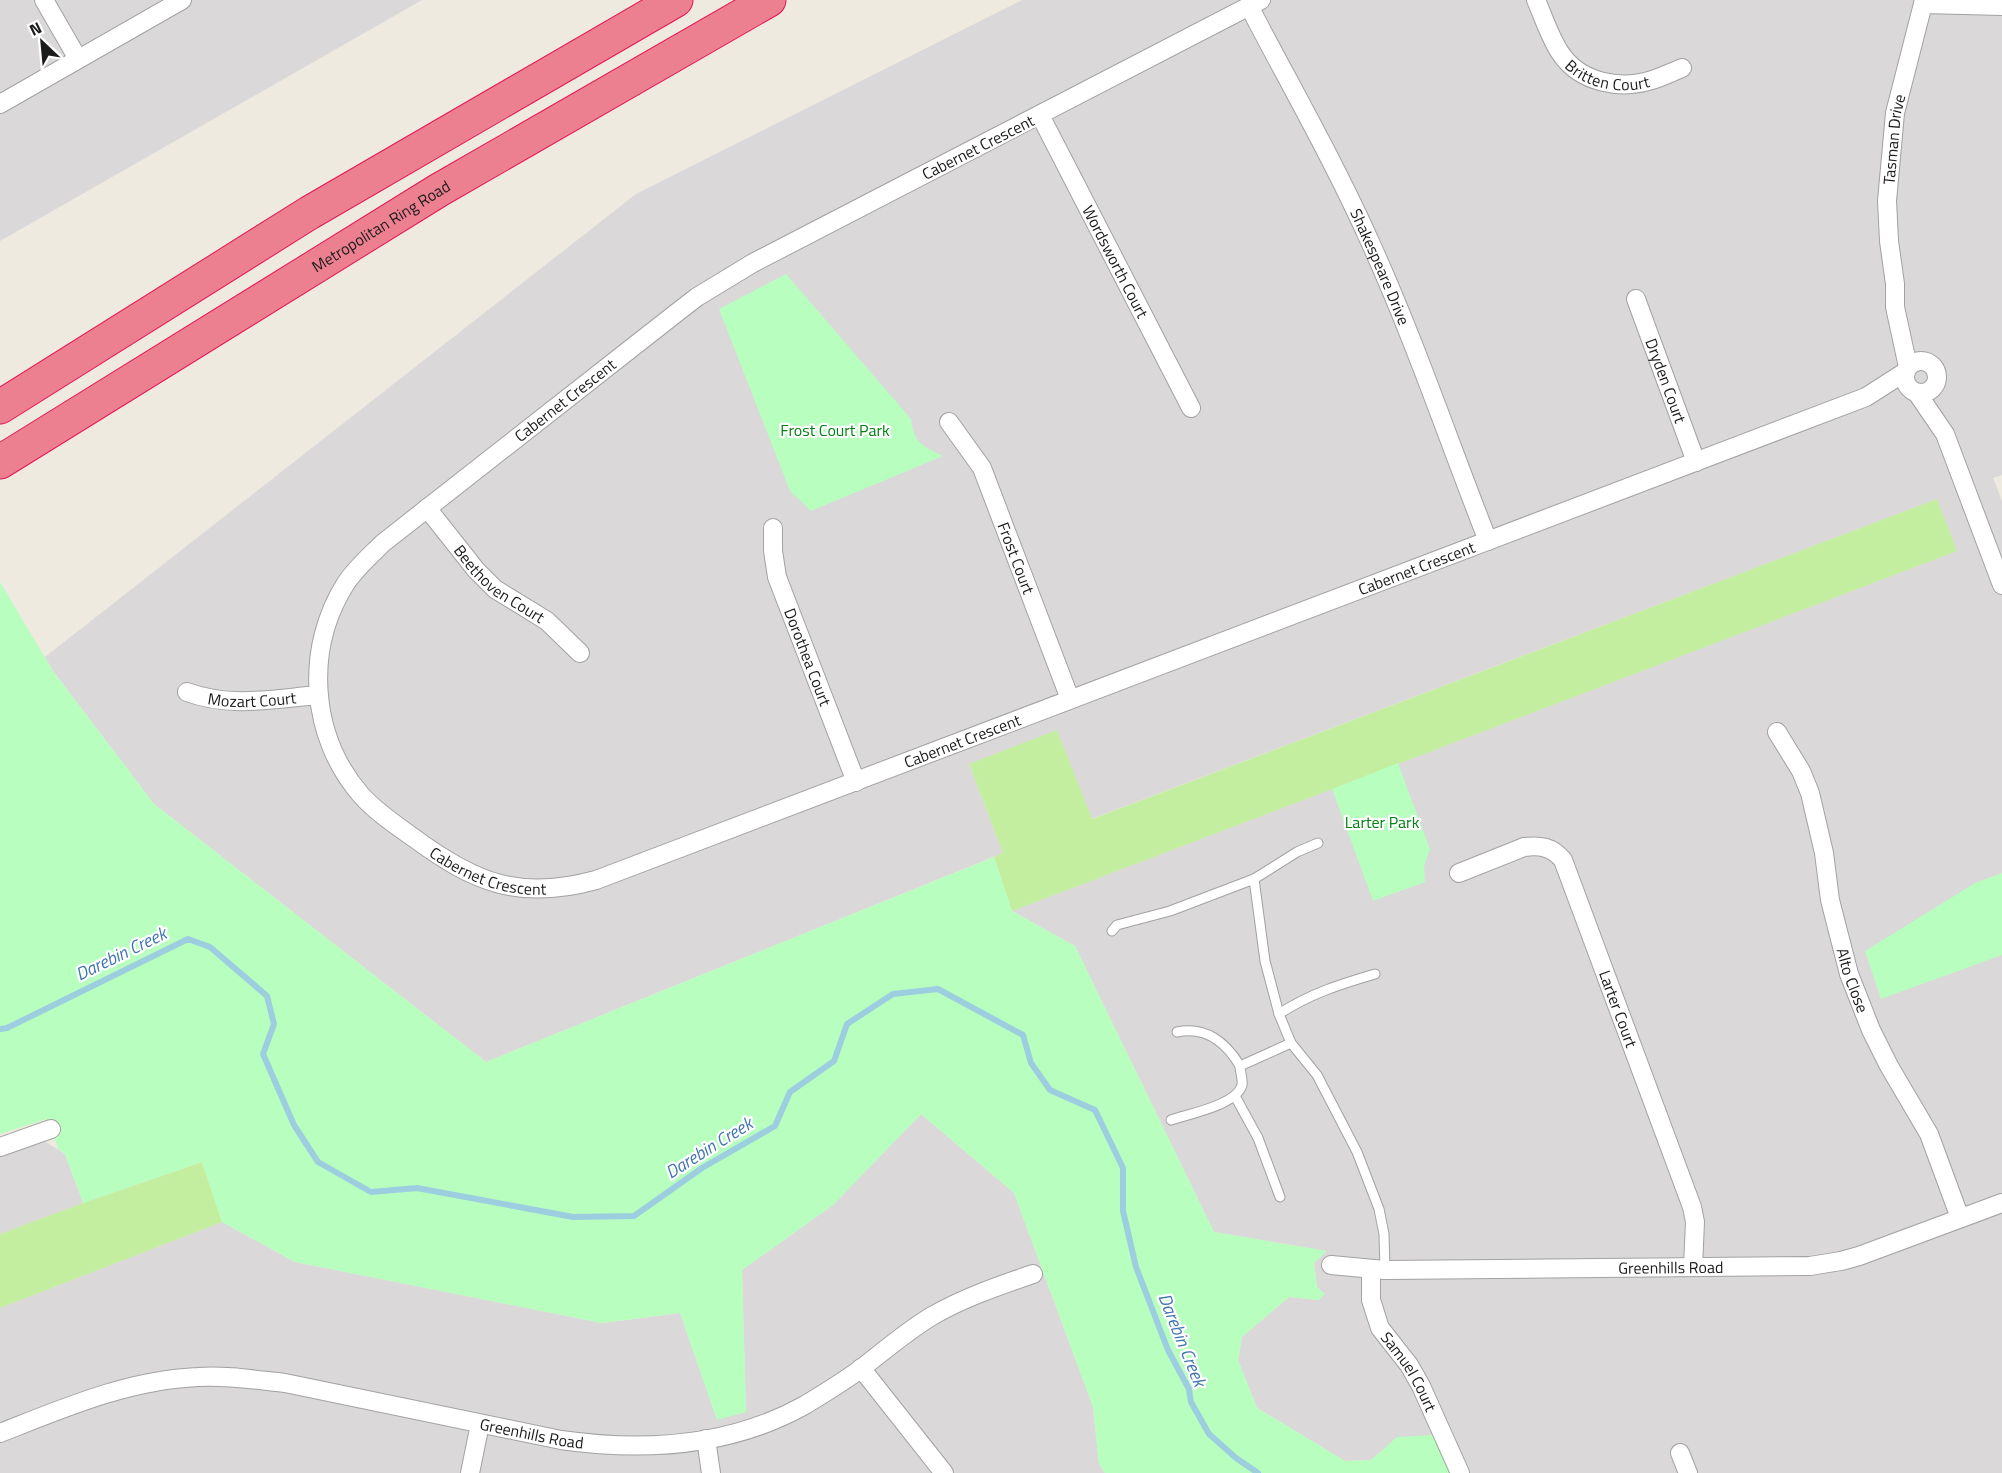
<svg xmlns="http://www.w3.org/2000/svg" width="2002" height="1473" font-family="'Titillium Web',sans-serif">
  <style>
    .residential { fill: #dad8d8 }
    .grass { fill: #c3eea0 }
    .park { fill: #b7febf }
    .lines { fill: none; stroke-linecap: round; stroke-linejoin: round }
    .stream { stroke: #9ccee0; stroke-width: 6 }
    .lane-casing { stroke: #a2a2a2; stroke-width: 11 }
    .street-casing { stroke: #a2a2a2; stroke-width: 20 }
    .highway-casing { stroke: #e41554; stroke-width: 35 }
    .lane { stroke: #fff; stroke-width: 9 }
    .street { stroke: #fff; stroke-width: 18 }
    .highway { stroke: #ed8090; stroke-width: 33 }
    .labels { text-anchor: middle; stroke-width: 4.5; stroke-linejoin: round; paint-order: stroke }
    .street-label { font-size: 16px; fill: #1b1b1b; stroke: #fff }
    .park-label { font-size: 16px; fill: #028012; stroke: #fff }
    .water-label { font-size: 18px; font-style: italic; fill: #4175b2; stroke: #fff }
  </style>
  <rect width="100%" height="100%" fill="#eeeae0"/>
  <g class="residential">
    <path d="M 0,0 L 422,0 L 0,241 Z"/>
    <path d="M 1022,0 L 2002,0 L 2002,475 L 1993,478 L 2002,501 L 2002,1473 L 1452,1473 L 1398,1437 L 1371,1460 L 1345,1461 L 1257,1408 L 1238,1360 L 1242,1337 L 1289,1297 L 1318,1300 L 1324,1294 L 1317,1287 L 1314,1263 L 1326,1251 L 1214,1232 L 1075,946 L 1012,911 L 1956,551 L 1937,499 L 1091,819 L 1057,731 L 969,764 L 1003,853 L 486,1062 L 154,804 L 53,671 L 45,657 L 636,194 Z"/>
    <path d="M 921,1114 L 1014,1193 L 1093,1407 L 1099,1464 L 1105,1473 L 0,1473 L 0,1308 L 222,1222 L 295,1262 L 602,1323 L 680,1313 L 717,1419 L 746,1412 L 742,1270 L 833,1205 Z"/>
    <path d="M 44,1141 L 65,1154 L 83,1203 L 0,1234 L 0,1149 Z"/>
  </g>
  <g class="grass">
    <path d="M 1937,499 L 1957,551 L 1012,911 L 994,857 L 1003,853 L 969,764 L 1057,730 L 1092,819 Z"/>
    <path d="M 202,1162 L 222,1222 L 0,1308 L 0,1234 L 83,1203 Z"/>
  </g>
  <g class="park">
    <path d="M 786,274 L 911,419 C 914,443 922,446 943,456 L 811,511 L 790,491 L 719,309 Z"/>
    <path d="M 0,582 L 53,671 L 154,804 L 486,1062 L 994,857 L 1012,911 L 1075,946 L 1214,1232 L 1327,1251 L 1314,1263 L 1317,1287 L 1325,1294 L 1318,1300 L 1289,1297 L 1242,1337 L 1238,1360 L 1257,1408 L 1345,1461 L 1371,1460 L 1397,1437 L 1434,1435 L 1452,1473 L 1105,1473 L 1099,1464 L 1093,1407 L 1014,1193 L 921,1114 L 833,1205 L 742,1270 L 746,1412 L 717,1420 L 680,1313 L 602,1323 L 295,1262 L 222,1222 L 202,1162 L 83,1203 L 65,1154 L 59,1150 L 47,1119 L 0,1134 Z"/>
    <path d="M 1398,763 L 1430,849 L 1424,867 L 1425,882 L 1373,901 L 1332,789 Z"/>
    <path d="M 2002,873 L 2002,955 L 1881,999 L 1865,951 L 1975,883 Z"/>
  </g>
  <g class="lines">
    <path class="stream" d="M 0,1029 L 7,1028 L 188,939 L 210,947 L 267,996 L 274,1024 L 263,1054 L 294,1125 L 318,1162 L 371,1192 L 417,1188 L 573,1217 L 634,1216 L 702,1168 L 775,1126 L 790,1092 L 834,1061 L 847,1024 L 893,994 L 938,989 L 1023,1035 L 1031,1063 L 1050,1090 L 1095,1110 L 1123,1168 L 1123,1211 L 1136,1267 L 1168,1350 L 1189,1389 L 1191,1402 L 1209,1434 L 1236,1458 L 1258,1473"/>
    <g class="lane-casing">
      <g id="lane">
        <path d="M 1254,879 L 1265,961 L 1279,1014 L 1291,1043 L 1317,1075 L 1357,1152 L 1379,1209 L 1384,1234 L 1385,1270"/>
        <path d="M 1112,931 L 1117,925 L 1170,911 L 1254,879 L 1297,852 L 1318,843"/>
        <path d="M 1279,1014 C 1309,994 1341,984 1375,974"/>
        <path d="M 1177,1032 C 1205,1026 1226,1042 1240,1066"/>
        <path d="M 1235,1096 L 1258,1138 L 1280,1197"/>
        <path d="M 1171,1120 C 1188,1114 1237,1105 1242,1085 C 1243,1080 1240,1071 1240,1066 L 1291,1043"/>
      </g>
    </g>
    <g class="street-casing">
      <g id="street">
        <path d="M 44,0 L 78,59"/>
        <path id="s1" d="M 1261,0 L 753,263 L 697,297 L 675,314 L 383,543 C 370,556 356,568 346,583 C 304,649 310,736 361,795 C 376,812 396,825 414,838 C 475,883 520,901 596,880 L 1866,397 L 1905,372"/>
        <path id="s2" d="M 1536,0 C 1544,18 1550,38 1561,54 C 1581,83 1620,90 1652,80 C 1662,77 1672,72 1682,68"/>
        <path d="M 1923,4 L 2002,6"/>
        <path id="s3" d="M 1249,6 C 1290,85 1335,163 1371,244 C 1415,341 1449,442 1488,541"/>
        <path d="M 0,104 L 182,0"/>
        <path id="s4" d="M 1040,115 L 1191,408"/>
        <path id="s5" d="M 1636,299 L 1696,462"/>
        <circle cx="1921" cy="377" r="16"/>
        <path id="s6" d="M 1908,367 L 1895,307 L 1895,284 L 1889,241 L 1887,201 L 1895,113 L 1924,0"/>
        <path d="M 1917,393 L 1945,434 L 2002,585"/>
        <path id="s7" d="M 949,422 L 982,468 L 1070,699"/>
        <path id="s8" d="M 427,508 L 476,570 L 495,589 L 547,621 L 580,653"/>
        <path id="s9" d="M 773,528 L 773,551 L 777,577 L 856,782"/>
        <path id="s10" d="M 187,692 C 230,708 273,699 318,695"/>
        <path id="s11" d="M 1777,732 L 1801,771 L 1810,793 L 1824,853 L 1830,900 L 1849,974 L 1871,1030 L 1889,1066 L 1929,1134 L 1960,1218"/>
        <path id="s12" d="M 1459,873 L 1524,847 C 1541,845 1552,847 1563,860 L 1692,1207 L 1695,1222 L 1693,1266"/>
        <path d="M 0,1147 L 51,1129"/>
        <path id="s13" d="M 1331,1265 L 1385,1270 L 1810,1266 L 1841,1261 L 1859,1256 L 2002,1203"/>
        <path id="s14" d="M 1371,1270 L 1371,1300 L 1380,1328 L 1409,1365 L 1421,1386 L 1460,1473"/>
        <path d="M 861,1368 L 944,1473"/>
        <path id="s15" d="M 0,1433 C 64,1408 128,1380 198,1377 C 227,1375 256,1380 285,1383 L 561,1440 C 645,1452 730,1447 805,1405 C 825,1393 844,1381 862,1368 C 885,1350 907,1331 932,1316 C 963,1298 998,1286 1033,1274"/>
        <path d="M 706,1439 L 711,1473"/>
        <path d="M 1680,1453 L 1688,1473"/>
        <path d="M 470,1473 L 480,1424"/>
      </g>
    </g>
    <g class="highway-casing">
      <g id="highway">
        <path d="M 0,407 L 309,213 L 676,0"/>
        <path id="s16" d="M 0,462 L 439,190 L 769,0"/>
      </g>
    </g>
    <use href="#lane" class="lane"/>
    <use href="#street" class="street"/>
    <use href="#highway" class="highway"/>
  </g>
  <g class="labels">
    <g class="street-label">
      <text dy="6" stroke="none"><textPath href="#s2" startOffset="114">Britten Court</textPath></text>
      <text dy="6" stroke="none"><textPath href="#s6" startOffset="230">Tasman Drive</textPath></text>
      <text transform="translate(978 147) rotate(-27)" y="6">Cabernet Crescent</text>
      <text dy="6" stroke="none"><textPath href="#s16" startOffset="448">Metropolitan Ring Road</textPath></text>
      <text dy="6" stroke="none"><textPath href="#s4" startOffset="165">Wordsworth Court</textPath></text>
      <text dy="6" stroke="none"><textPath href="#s3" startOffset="292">Shakespeare Drive</textPath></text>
      <text dy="6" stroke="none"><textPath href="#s5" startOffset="87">Dryden Court</textPath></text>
      <text transform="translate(565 400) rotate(-38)" y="6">Cabernet Crescent</text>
      <text dy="6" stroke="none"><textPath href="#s7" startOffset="153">Frost Court</textPath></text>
      <text dy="6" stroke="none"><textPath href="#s1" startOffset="2460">Cabernet Crescent</textPath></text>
      <text dy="6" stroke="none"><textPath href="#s8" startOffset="106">Beethoven Court</textPath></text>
      <text dy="6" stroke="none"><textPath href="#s9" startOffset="135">Dorothea Court</textPath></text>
      <text dy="6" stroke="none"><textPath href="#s10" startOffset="66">Mozart Court</textPath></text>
      <text dy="6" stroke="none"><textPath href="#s1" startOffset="1974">Cabernet Crescent</textPath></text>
      <text dy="6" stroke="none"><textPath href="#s1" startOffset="1470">Cabernet Crescent</textPath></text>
      <text dy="6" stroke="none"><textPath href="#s11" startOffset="262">Alto Close</textPath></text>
      <text dy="6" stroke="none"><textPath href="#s12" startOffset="272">Larter Court</textPath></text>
      <text dy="6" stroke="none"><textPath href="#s13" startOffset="340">Greenhills Road</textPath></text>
      <text dy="6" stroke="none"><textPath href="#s14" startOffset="112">Samuel Court</textPath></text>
      <text dy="6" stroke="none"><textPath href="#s15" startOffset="546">Greenhills Road</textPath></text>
    </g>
    <g class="park-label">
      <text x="835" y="436">Frost Court Park</text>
      <text x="1382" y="828">Larter Park</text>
    </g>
    <g class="water-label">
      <text transform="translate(121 954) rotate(-26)" y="6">Darebin Creek</text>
      <text transform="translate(709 1148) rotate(-32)" y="6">Darebin Creek</text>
      <text transform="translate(1182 1340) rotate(68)" y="6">Darebin Creek</text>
    </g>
  </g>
  <g transform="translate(42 42) rotate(334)" stroke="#ffffff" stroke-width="4.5" paint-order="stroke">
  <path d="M0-4.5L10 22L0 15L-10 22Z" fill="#1b1b1b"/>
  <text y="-9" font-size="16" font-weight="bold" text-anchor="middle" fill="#1b1b1b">N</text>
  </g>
</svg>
